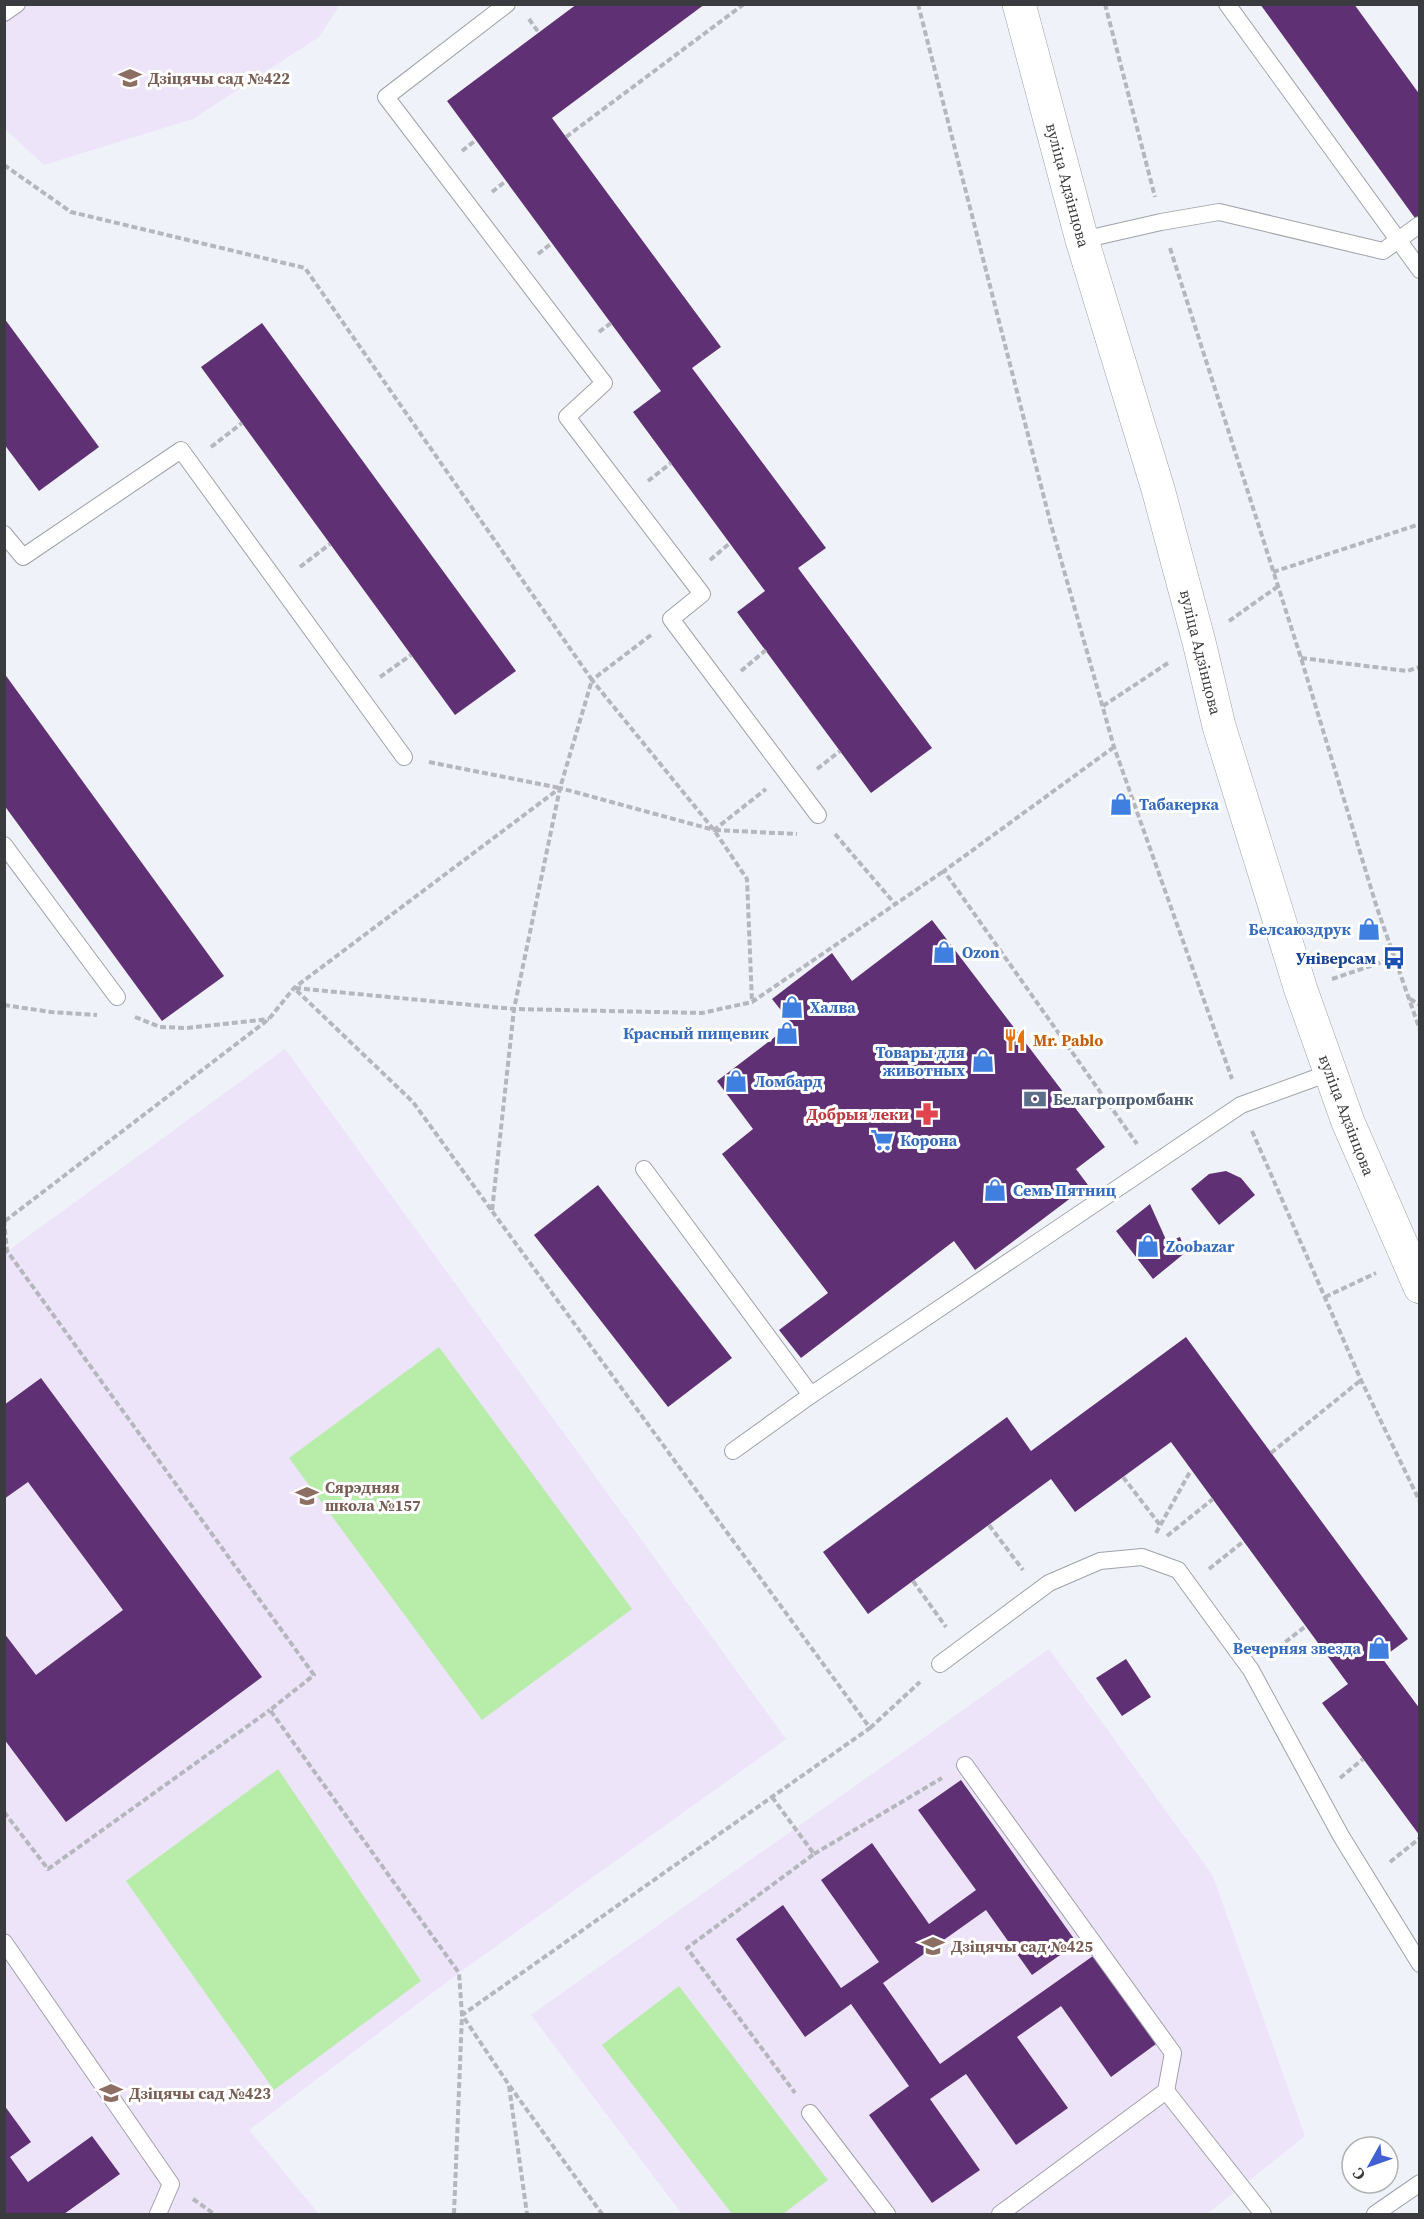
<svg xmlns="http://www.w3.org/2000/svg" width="1424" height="2219" font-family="'Source Serif 4',serif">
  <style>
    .education { fill: #ede4fa }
    .green { fill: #b8eca9 }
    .building { fill: #5f3174 }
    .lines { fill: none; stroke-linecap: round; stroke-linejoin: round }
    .lane-casing { stroke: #a0a2aa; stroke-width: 18 }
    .secondary-casing { stroke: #a0a2aa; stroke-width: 34 }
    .path { stroke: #b5b7bd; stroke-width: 4; stroke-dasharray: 6 3; stroke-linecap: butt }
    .lane { stroke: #fff; stroke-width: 16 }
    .secondary { stroke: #fff; stroke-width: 33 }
    .labels { text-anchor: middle; stroke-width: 6; stroke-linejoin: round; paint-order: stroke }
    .education-label { font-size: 16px; font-weight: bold; fill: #785e54; stroke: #fff; text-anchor: start }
    .street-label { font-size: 16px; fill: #3a3b3f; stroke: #fff }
    .shop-label { font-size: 16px; font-weight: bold; fill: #366cbe; stroke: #fff; text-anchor: start }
    .transit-label { font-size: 16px; font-weight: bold; fill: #164399; stroke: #fff; text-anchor: end }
    .food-label { font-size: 16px; font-weight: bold; fill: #c56008; stroke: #fff; text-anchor: start }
    .service-label { font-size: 16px; font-weight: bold; fill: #4e5e75; stroke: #fff; text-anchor: start }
    .health-label { font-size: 16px; font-weight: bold; fill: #be3a42; stroke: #fff; text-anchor: end }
  </style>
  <rect width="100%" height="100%" fill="#f0f2fa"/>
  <g class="education">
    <path d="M 5,5 L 340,5 L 319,37 L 193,119 L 44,165 L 5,129 Z"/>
    <path d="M 285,1049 L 786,1739 L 459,1973 L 249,2130 L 319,2214 L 5,2214 L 5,1253 Z"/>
    <path d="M 1049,1649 L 1213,1876 L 1305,2136 L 1207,2214 L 682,2214 L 531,2015 Z"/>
  </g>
  <g class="green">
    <path d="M 439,1347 L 632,1609 L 482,1720 L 289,1458 Z"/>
    <path d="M 278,1769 L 421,1981 L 274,2090 L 126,1881 Z"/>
    <path d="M 679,1986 L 828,2180 L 783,2214 L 732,2214 L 602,2045 Z"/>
  </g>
  <g class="building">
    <path d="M 577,4 L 705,4 L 552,118 L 721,347 L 692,368 L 826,548 L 798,568 L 932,748 L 871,793 L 737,612 L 765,591 L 633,412 L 661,391 L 447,101 Z"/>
    <path d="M 1260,4 L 1354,4 L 1420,95 L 1420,225 Z"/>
    <path d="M 4,318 L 99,447 L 39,491 L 4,444 Z"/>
    <path d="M 262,323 L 516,671 L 455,715 L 201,367 Z"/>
    <path d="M 4,673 L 224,976 L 162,1021 L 4,805 Z"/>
    <path d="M 932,920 L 1105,1147 L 1076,1169 L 1088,1185 L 975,1270 L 954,1241 L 801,1358 L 779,1330 L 828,1293 L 722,1154 L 753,1129 L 717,1081 L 792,1024 L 772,999 L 832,953 L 852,981 Z"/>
    <path d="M 1226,1171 L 1241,1178 L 1255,1195 L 1219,1225 L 1191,1189 L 1209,1174 Z"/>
    <path d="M 598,1185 L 732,1358 L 668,1407 L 534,1235 Z"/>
    <path d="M 1150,1204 L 1167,1242 L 1180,1237 L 1186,1252 L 1153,1279 L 1116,1231 Z"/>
    <path d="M 1186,1337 L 1408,1639 L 1382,1658 L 1420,1709 L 1420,1836 L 1322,1703 L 1348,1684 L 1171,1442 L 1075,1512 L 1051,1479 L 868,1614 L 823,1552 L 1007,1417 L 1031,1451 Z"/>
    <path d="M 41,1378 L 262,1677 L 66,1822 L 4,1739 L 4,1633 L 36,1675 L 123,1610 L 28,1482 L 4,1499 L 4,1405 Z"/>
    <path d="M 1126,1659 L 1151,1697 L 1122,1716 L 1096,1678 Z"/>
    <path d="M 961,1780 L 1077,1943 L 1032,1975 L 986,1910 L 883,1983 L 940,2064 L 1093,1956 L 1156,2044 L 1111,2077 L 1061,2006 L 1017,2037 L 1068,2108 L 1016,2145 L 966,2074 L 930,2099 L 980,2170 L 932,2203 L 869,2115 L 909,2086 L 851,2004 L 805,2037 L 736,1939 L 783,1905 L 841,1988 L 879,1962 L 821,1880 L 872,1843 L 929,1924 L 976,1890 L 918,1810 Z"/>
    <path d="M 4,2105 L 31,2142 L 10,2157 L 28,2182 L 92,2136 L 120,2174 L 64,2214 L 4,2214 Z"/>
  </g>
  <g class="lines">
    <g class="lane-casing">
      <g id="lane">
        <path d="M 507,4 L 386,97 L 604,383 L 567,417 L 702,594 L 671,619 L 818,815"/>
        <path d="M 1227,4 L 1420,270"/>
        <path d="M 4,13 L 17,4"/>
        <path d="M 1082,240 L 1161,222 L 1219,212 L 1383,251 L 1419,225"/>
        <path d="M 4,534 L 23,557 L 181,450 L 404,757"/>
        <path d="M 4,845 L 117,997"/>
        <path d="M 644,1169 L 811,1395 L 1241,1105 L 1329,1073"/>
        <path d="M 733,1451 L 811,1395"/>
        <path d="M 940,1664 L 1049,1583 L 1100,1561 L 1142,1557 L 1178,1570 L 1251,1670 L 1341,1836 L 1420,1964"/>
        <path d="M 965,1765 L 1173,2053 L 1166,2091 L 1000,2214"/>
        <path d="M 4,1942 L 171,2184 L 158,2214"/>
        <path d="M 1166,2091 L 1263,2214"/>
        <path d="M 810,2113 L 887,2214"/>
        <path d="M 1375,2214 L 1420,2183"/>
      </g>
    </g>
    <g class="secondary-casing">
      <path id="secondary" d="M 1019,4 L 1082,240 L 1158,489 L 1199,642 L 1219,726 L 1301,990 L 1348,1122 L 1420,1287"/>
    </g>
    <g class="path">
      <path d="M 918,4 L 1050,521 L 1114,747 L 1232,1079"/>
      <path d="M 1105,4 L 1155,197"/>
      <path d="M 529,19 L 539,33"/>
      <path d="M 566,137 L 744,4"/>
      <path d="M 462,151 L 476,140"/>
      <path d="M 4,165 L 71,212 L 305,268 L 592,680 L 560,788 L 514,1009 L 492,1211 L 413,1102 L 294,988"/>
      <path d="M 492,192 L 506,181"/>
      <path d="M 1170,248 L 1301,658 L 1377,908 L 1420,1030"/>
      <path d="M 538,254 L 552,243"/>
      <path d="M 599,332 L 611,323"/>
      <path d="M 211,447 L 242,423"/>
      <path d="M 648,481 L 671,463"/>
      <path d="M 710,560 L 730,543"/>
      <path d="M 300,567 L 330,544"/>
      <path d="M 1273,572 L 1420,524"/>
      <path d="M 1229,621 L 1277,587"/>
      <path d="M 651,635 L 592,680 L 714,830 L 747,879 L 752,1002"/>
      <path d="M 1301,658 L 1407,671 L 1420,667"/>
      <path d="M 741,671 L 766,650"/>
      <path d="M 380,677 L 411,655"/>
      <path d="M 1103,706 L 1168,663"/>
      <path d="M 1114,747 L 944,871 L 1137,1144"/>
      <path d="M 429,762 L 560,788"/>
      <path d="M 817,769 L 840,751"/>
      <path d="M 715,830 L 797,834"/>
      <path d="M 835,834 L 895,904"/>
      <path d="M 1332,979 L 1394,958"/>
      <path d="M 295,988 L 514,1009 L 702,1013 L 752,1002 L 944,871"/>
      <path d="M 1410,999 L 1420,1005"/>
      <path d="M 4,1005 L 51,1012 L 97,1015"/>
      <path d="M 135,1017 L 160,1027 L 187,1028 L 269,1019"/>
      <path d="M 1252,1131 L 1361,1380 L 1420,1502"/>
      <path d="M 4,1220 L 7,1251 L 314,1675 L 270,1710 L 459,1973 L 462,2015 L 509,2085 L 602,2214"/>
      <path d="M 5,1221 L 269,1019 L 294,988 L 560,788 L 714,830 L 766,789"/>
      <path d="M 1325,1297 L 1376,1273"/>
      <path d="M 1271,1453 L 1361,1380"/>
      <path d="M 1123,1477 L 1160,1525"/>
      <path d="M 989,1525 L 1023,1570"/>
      <path d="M 1156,1533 L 1191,1470"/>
      <path d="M 1167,1536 L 1213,1499"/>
      <path d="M 1209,1569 L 1244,1541"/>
      <path d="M 913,1581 L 946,1627"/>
      <path d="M 1271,1653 L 1306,1626"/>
      <path d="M 870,1728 L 920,1682"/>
      <path d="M 1340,1778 L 1363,1759"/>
      <path d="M 772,1797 L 814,1854 L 687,1948 L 795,2093"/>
      <path d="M 4,1812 L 48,1869 L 270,1710"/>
      <path d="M 814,1854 L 942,1778"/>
      <path d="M 1390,1862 L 1420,1838"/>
      <path d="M 509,2086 L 527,2214"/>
      <path d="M 193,2199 L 214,2214"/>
      <path d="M 454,2214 L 462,2015 L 870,1728 L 492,1211"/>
    </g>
    <use href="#lane" class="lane"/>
    <use href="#secondary" class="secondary"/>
  </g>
  <defs>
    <g id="school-bare" transform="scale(1.8)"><path d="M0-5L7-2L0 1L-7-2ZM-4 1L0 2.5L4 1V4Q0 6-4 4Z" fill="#8d6e63" stroke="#fff" stroke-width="2.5" paint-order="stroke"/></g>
    <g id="shop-bare" transform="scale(1.8)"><path d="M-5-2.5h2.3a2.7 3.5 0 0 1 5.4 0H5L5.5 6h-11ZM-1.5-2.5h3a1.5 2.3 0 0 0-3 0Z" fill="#3f7fe0" stroke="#fff" stroke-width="2.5" paint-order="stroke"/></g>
    <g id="bus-bare" transform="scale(1.8)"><path d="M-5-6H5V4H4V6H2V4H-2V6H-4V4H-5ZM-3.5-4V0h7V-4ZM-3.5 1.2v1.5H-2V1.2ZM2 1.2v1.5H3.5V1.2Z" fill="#1a4fb4" stroke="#fff" stroke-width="2.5" paint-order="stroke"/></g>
    <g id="restaurant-bare" transform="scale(1.8)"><path d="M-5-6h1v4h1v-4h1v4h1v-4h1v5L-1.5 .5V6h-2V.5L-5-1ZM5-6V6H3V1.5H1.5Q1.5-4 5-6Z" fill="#e8710a" stroke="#fff" stroke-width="2.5" paint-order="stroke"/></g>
    <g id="bank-bare" transform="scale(1.8)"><path d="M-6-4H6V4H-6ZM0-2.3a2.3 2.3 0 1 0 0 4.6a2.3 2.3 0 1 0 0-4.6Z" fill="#5c6f8a" stroke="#fff" stroke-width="2.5" paint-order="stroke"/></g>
    <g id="pharmacy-bare" transform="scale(1.8)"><path d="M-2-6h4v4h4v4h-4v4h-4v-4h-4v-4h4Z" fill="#e0444e" stroke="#fff" stroke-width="2.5" paint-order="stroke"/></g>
    <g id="supermarket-bare" transform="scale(1.8)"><path d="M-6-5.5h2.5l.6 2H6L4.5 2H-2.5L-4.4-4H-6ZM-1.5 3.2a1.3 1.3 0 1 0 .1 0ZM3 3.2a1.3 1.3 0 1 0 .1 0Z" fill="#3f7fe0" stroke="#fff" stroke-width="2.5" paint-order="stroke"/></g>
  </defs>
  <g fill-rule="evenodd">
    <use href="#school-bare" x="130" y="78"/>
    <use href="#shop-bare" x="1121" y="804"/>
    <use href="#shop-bare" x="1369" y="929"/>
    <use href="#shop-bare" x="944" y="952"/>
    <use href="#bus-bare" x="1394" y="958"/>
    <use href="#shop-bare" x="792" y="1007"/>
    <use href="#shop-bare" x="787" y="1033"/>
    <use href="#restaurant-bare" x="1015" y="1040"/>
    <use href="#shop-bare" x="983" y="1061"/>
    <use href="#shop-bare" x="736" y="1081"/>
    <use href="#bank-bare" x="1035" y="1099"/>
    <use href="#pharmacy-bare" x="927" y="1114"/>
    <use href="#supermarket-bare" x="882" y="1140"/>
    <use href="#shop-bare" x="995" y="1190"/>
    <use href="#shop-bare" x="1148" y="1246"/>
    <use href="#school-bare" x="307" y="1496"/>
    <use href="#shop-bare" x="1379" y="1648"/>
    <use href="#school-bare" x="933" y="1946"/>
    <use href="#school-bare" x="111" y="2093"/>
  </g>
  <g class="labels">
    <g class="education-label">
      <text x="148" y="84">Дзіцячы сад №422</text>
      <text x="325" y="1493">Сярэдняя<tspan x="325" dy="18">школа №157</tspan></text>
      <text x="951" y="1952">Дзіцячы сад №425</text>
      <text x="129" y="2099">Дзіцячы сад №423</text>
    </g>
    <g class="street-label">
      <text transform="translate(1068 185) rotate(75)" y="6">вуліца Адзінцова</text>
      <text transform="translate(1201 652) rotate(76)" y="6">вуліца Адзінцова</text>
      <text transform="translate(1347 1115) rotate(69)" y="6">вуліца Адзінцова</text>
    </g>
    <g class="shop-label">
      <text x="1139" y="810">Табакерка</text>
      <text x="1351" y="935" text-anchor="end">Белсаюздрук</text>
      <text x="962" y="958">Ozon</text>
      <text x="810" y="1013">Халва</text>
      <text x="769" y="1039" text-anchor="end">Красный пищевик</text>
      <text x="965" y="1058" text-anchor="end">Товары для<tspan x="965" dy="18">животных</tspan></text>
      <text x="754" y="1087">Ломбард</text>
      <text x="900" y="1146">Корона</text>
      <text x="1013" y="1196">Семь Пятниц</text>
      <text x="1166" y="1252">Zoobazar</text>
      <text x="1361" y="1654" text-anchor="end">Вечерняя звезда</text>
    </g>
    <g class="transit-label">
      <text x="1376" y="964">Універсам</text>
    </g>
    <g class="food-label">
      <text x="1033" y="1046">Mr. Pablo</text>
    </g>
    <g class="service-label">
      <text x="1053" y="1105">Белагропромбанк</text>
    </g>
    <g class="health-label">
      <text x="909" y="1120">Добрыя леки</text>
    </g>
  </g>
  <rect width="1424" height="2219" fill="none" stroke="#3a3b3f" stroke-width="12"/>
  <g transform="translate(1370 2165) rotate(230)"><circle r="28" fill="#ffffff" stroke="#b0b1b2" stroke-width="1.5"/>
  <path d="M0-4.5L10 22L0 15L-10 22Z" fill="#4160d3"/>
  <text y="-9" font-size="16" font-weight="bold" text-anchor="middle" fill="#3a3b3f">С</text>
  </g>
</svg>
